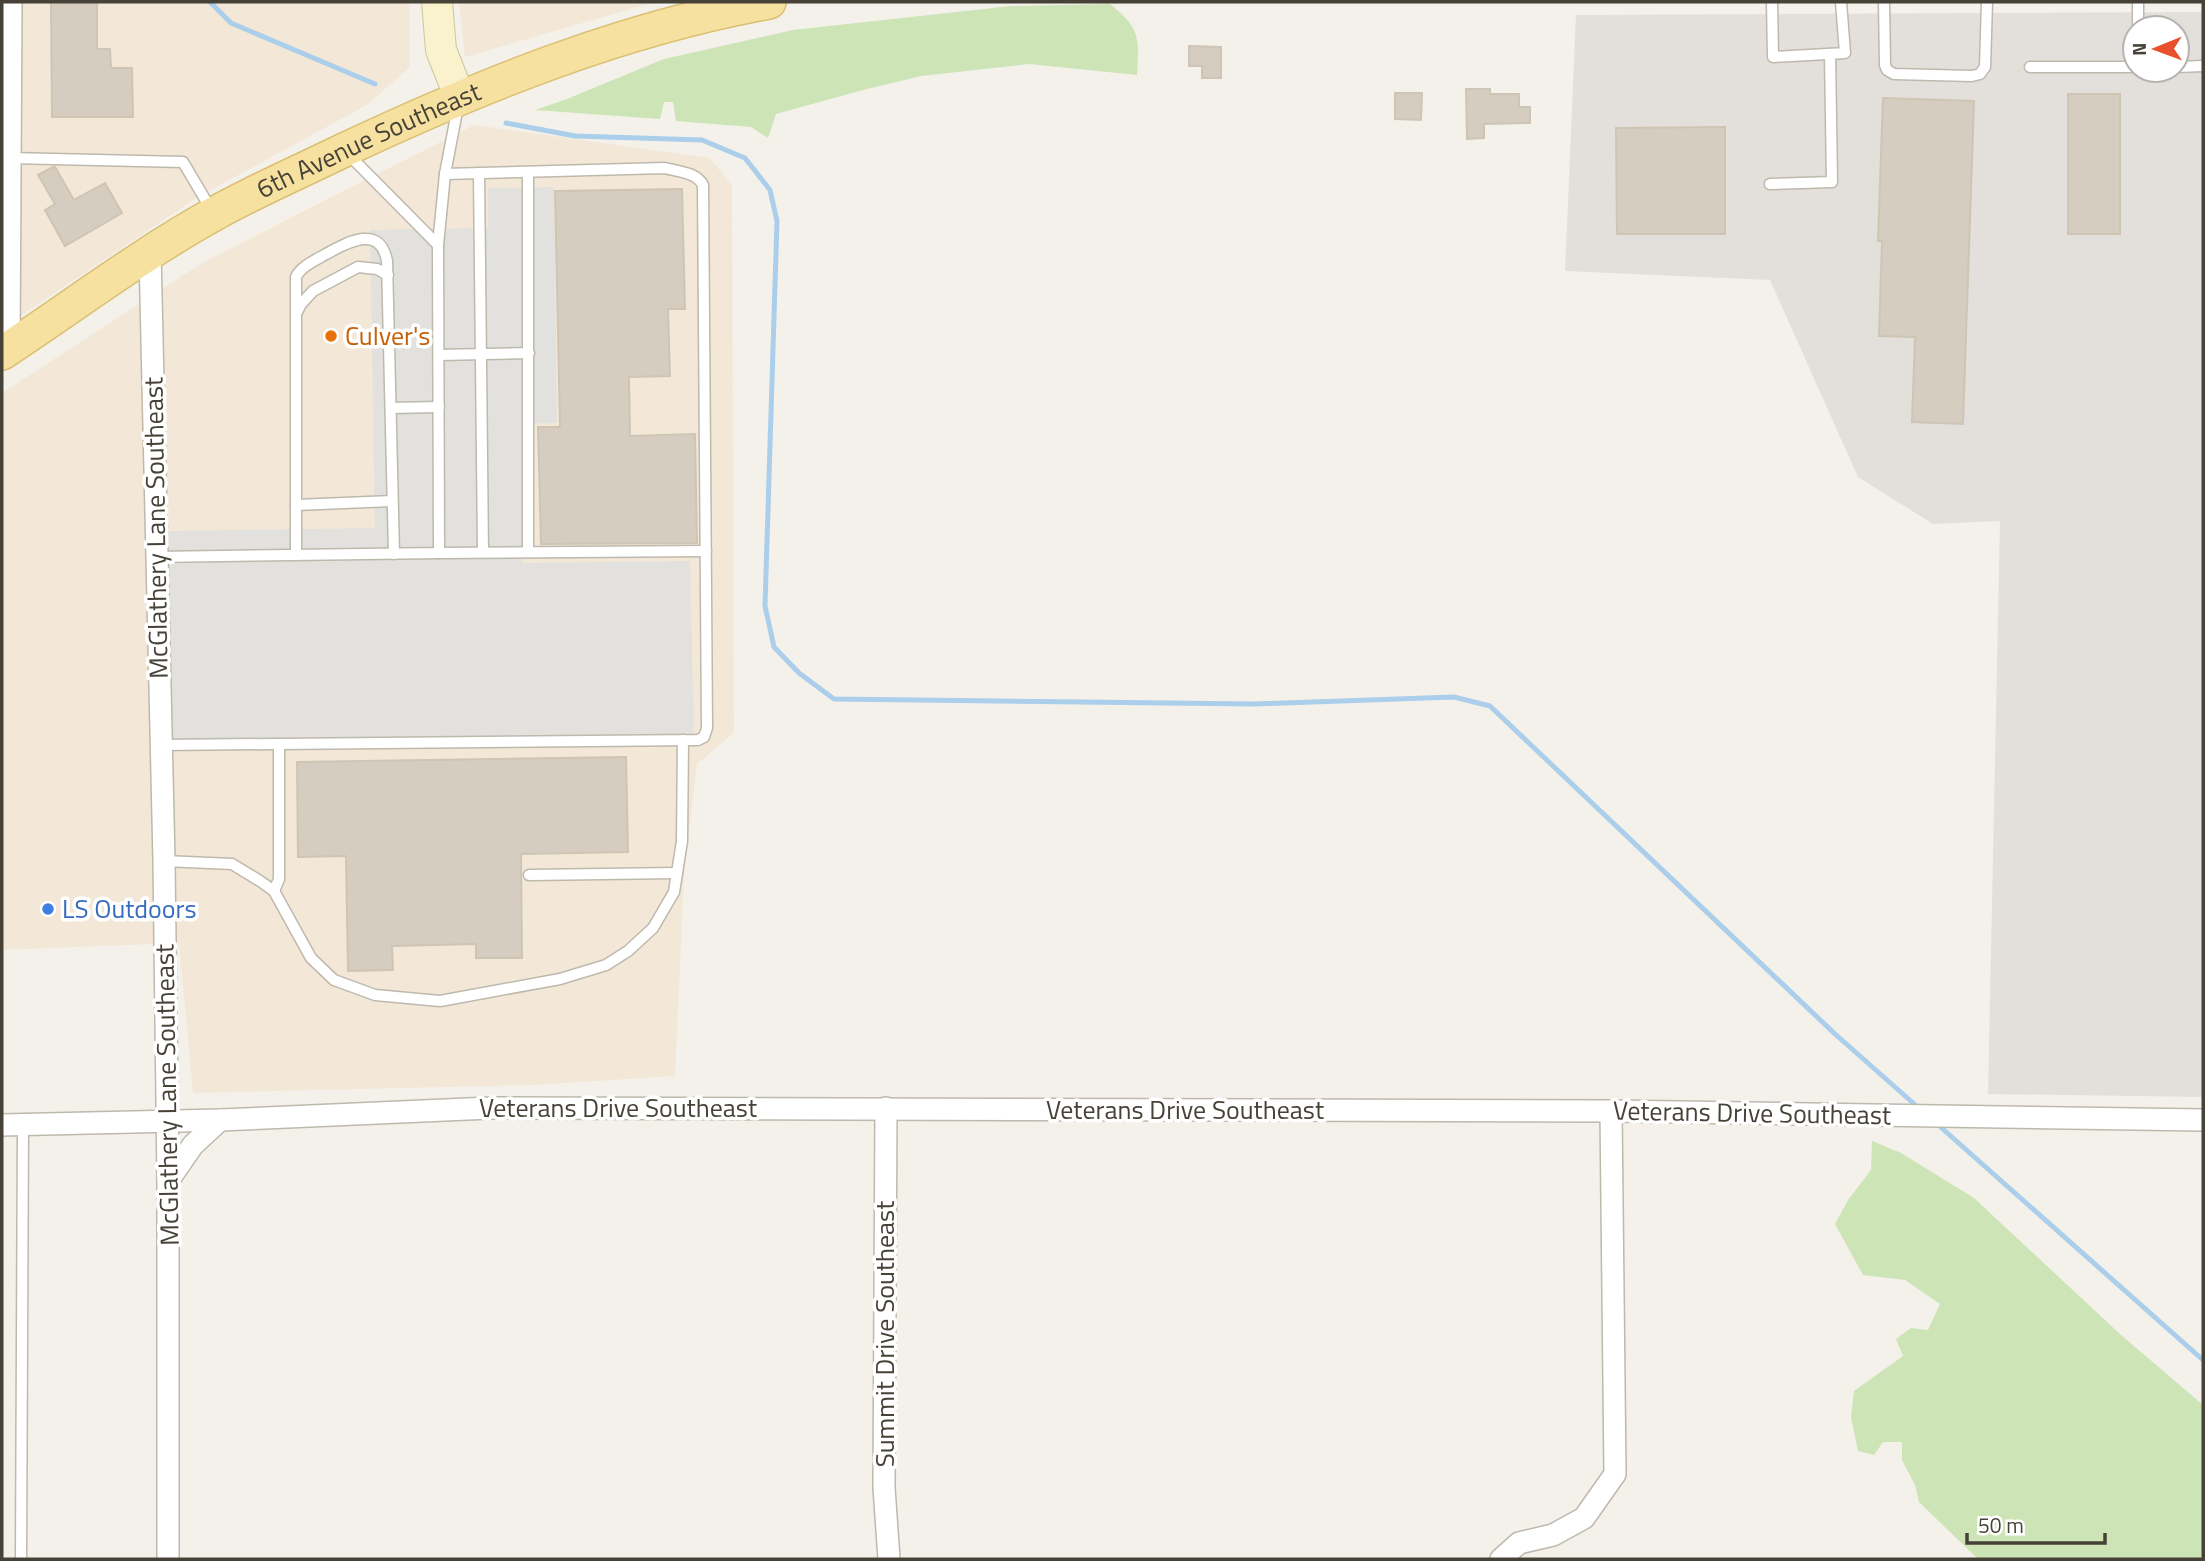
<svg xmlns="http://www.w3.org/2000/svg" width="2205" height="1561" font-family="'Titillium Web',sans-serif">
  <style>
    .commercial { fill: #f3e8d7 }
    .industrial { fill: #e3e0db; fill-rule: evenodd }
    .green { fill: #cde4b6 }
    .parking { fill: #e2e1de }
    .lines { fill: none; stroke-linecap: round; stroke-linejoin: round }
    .stream { stroke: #abceeb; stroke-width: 5 }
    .building { fill: #d4cdc0; stroke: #cec5b4; stroke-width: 2 }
    .lane-casing { stroke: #beb9ad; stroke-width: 13 }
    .street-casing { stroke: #beb9ad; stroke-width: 24 }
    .secondary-casing { stroke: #cfc59d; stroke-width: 32 }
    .primary-casing { stroke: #dbbf70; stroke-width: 36 }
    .lane { stroke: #fff; stroke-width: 10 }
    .street { stroke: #fff; stroke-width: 21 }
    .secondary { stroke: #faf1cd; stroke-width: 30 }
    .primary { stroke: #f6e1a0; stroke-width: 33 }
    .food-dot { fill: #e8710a; stroke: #fff; stroke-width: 2.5 }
    .shop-dot { fill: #3f7fe0; stroke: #fff; stroke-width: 2.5 }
    .labels { text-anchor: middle; stroke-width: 7; stroke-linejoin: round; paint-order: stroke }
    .street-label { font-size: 26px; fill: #474238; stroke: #fff }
    .food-label { font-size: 26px; fill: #c56008; stroke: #fff; text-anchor: start }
    .shop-label { font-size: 26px; fill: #366cbe; stroke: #fff; text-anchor: start }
  </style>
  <rect width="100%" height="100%" fill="#f3f1ea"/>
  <g class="commercial">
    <path d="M 2,2 L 409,2 L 410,67 L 367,105 L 198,197 L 2,328 Z"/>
    <path d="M 459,2 L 656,2 L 465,57 Z"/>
    <path d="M 474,125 L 710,158 L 732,186 L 734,733 L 697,764 L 684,877 L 675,1076 L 533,1085 L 193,1093 L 179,943 L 2,950 L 2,393 L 202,263 Z"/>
  </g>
  <path class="industrial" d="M 2203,12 L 2203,1097 L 1988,1094 L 2000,521 L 1933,524 L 1858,477 L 1770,280 L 1565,271 L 1576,15 ZM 2135,28 L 2177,28 L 2177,70 L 2135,70 Z"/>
  <g class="green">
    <path d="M 1110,4 C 1141,29 1139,38 1137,75 L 1029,64 L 921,76 L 863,90 L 776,114 L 768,138 L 751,127 L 676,121 L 673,102 L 664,102 L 660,119 L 535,110 L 567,99 L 664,59 L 793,30 L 1011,6 Z"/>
    <path d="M 1872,1141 L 1901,1153 L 1974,1198 L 2121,1335 L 2203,1405 L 2203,1559 L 1978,1559 L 1919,1502 L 1915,1485 L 1902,1460 L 1902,1442 L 1883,1442 L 1874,1455 L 1858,1451 L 1851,1417 L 1854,1391 L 1903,1356 L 1896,1339 L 1911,1328 L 1928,1330 L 1940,1304 L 1905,1280 L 1863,1275 L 1835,1224 L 1848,1200 L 1871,1170 Z"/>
  </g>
  <path class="parking" d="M 554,187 L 557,423 L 521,424 L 523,563 L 690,561 L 694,740 L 170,745 L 167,531 L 375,528 L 370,230 L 488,228 L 488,188 Z"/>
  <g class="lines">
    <g class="stream">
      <path d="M 210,2 L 231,23 L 375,84"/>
      <path d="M 506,123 L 575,136 L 702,140 L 745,158 L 770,190 L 777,221 L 765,606 L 774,647 L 799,673 L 834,699 L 1254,704 L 1454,697 L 1490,706 L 1835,1034 L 1921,1110"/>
      <path d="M 1936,1123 L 2203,1360"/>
    </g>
  </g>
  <g class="building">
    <path d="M 51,2 L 97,2 L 97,49 L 110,49 L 111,68 L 132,68 L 133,117 L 52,117 Z"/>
    <path d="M 1189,46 L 1221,47 L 1221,78 L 1202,78 L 1202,66 L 1189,66 Z"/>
    <path d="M 1466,89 L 1490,89 L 1490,94 L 1519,94 L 1519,107 L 1530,107 L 1530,123 L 1484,124 L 1484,138 L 1467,139 Z"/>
    <path d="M 1395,93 L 1422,93 L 1421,120 L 1395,119 Z"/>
    <rect x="2068" y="94" width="52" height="140"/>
    <path d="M 1883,98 L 1974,101 L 1963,424 L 1912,422 L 1915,337 L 1879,336 L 1882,241 L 1878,241 Z"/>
    <path d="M 1725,127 L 1725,234 L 1617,234 L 1616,128 Z"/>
    <path d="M 53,167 L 55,167 L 74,200 L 105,183 L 122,213 L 65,246 L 45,210 L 55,204 L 38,175 Z"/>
    <path d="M 682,189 L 685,309 L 668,309 L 670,376 L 629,377 L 630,436 L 695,434 L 697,543 L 541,544 L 538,427 L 560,427 L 555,191 Z"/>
    <path d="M 626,757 L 628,852 L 521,854 L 522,958 L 476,958 L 476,944 L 392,946 L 393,970 L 348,971 L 346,856 L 298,857 L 297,762 Z"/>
  </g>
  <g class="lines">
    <g class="lane-casing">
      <g id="lane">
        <path d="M 1772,2 L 1773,57 L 1845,53 L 1841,2"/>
        <path d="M 1884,2 L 1885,65 L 1887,70 L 1894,74 L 1972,76 L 1980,74 L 1985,67 L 1987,2"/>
        <path d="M 2138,2 L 2138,28"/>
        <path d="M 2030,67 L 2135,67"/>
        <path d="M 2177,67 L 2203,66"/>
        <path d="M 346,152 L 438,245"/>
        <path d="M 10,158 L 183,162 L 212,211"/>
        <path d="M 528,172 L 528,552"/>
        <path d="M 479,173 L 483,552"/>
        <path d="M 1770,184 L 1832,182 L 1830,54"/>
        <path d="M 297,312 L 301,304 L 313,291 L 358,267 L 377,269 L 388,275"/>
        <path d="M 439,355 L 529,353"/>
        <path d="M 391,408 L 439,407"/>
        <path d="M 296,505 L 392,501"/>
        <path d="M 439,553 L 706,551"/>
        <path d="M 296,555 L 296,277 C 301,266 316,260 326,254 C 348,242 380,224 387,261 L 394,554"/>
        <path d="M 155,557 L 439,553 L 438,245 L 445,174 L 458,106"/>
        <path d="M 161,745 L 698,740 L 704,737 L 707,728 L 703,185 C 696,172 679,172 665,168 L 445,174"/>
        <path d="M 164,861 L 232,864 L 260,881 L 274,891 L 311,958 L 334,980 L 375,995 L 440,1001 L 560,979 L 606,965 L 628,951 L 653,928 L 674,892 L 682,841 L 683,740"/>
        <path d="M 529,875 L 677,873"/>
        <path d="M 274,891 L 279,879 L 279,744"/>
        <path d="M 21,1559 L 23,1124"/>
      </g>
    </g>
    <g class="street-casing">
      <g id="street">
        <path d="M 150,253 L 164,861 L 168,1181 L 168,1559"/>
        <path d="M 9,348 L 11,2"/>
        <path d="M 886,1108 L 884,1488 L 889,1559"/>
        <path d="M 2,1125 L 220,1120 L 490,1108 L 1611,1111 L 2203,1120"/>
        <path d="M 168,1181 L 193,1145 L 220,1120"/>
        <path d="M 1501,1559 L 1519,1543 L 1553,1535 L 1584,1518 L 1615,1474 L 1611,1111"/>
      </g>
    </g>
    <g class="secondary-casing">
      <path id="secondary" d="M 437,2 L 441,50 L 460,98"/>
    </g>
    <g class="primary-casing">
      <g id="primary">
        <path id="s1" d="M 2,353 C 72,307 140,255 214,214 C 255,191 299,172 342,151 C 478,87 620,29 769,2"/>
      </g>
    </g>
    <use href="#lane" class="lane"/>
    <use href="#street" class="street"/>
    <use href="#secondary" class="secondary"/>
    <use href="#primary" class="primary"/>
  </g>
  <circle class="food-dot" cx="331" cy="336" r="7"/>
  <circle class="shop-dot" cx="48" cy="909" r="7"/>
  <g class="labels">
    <g class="street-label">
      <text dy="9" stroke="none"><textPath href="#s1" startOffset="425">6th Avenue Southeast</textPath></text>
      <text transform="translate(156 528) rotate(-91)" y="9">McGlathery Lane Southeast</text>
      <text transform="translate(167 1095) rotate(-91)" y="9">McGlathery Lane Southeast</text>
      <text x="618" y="1117">Veterans Drive Southeast</text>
      <text x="1185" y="1119">Veterans Drive Southeast</text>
      <text transform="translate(1752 1113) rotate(1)" y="9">Veterans Drive Southeast</text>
      <text transform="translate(885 1334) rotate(-90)" y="9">Summit Drive Southeast</text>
    </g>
    <g class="food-label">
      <text x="345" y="345">Culver's</text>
    </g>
    <g class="shop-label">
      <text x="62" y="918">LS Outdoors</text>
    </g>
  </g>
  <rect width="2205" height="1561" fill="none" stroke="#474238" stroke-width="7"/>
  <g transform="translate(2156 49) rotate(269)"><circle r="33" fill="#ffffff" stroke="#b5b3af" stroke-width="2"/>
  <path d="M0-5L12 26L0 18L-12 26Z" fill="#e9502b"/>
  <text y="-10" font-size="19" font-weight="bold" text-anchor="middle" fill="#474238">N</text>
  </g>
  <path d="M1967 1533v10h138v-10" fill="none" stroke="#474238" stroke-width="3.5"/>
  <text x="1978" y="1533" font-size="21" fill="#474238" stroke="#ffffff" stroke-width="5" paint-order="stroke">50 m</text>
</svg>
